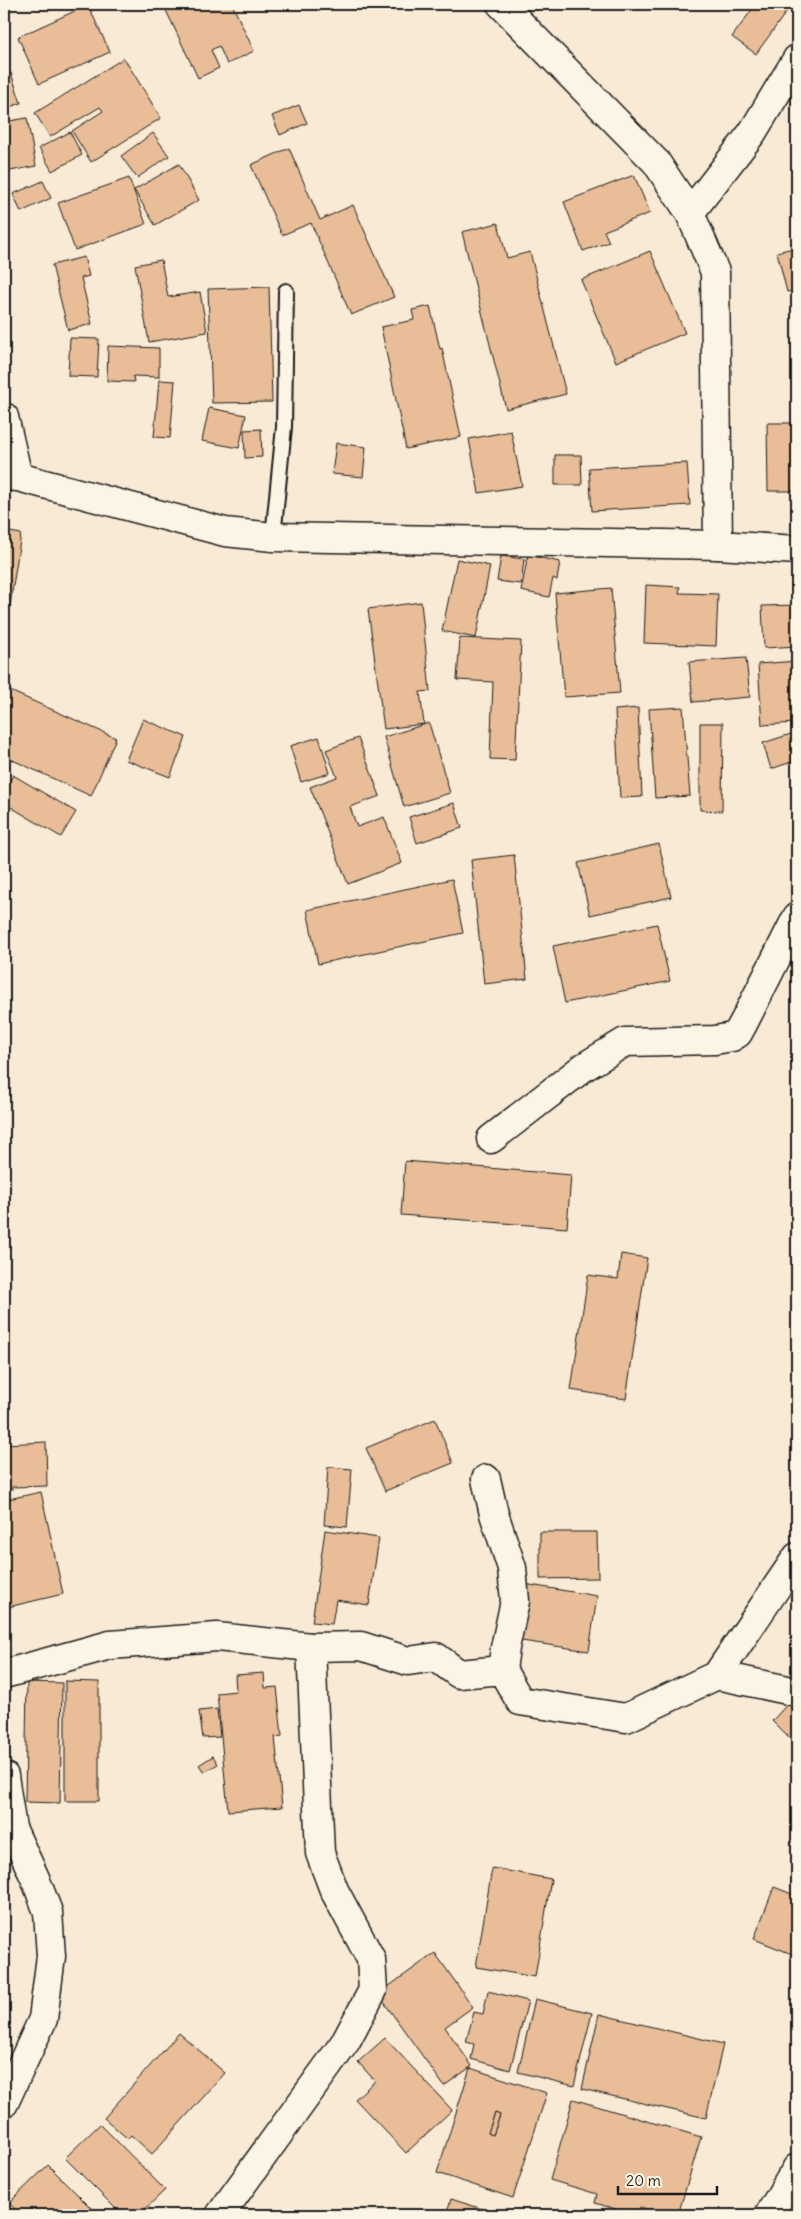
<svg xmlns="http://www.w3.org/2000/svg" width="801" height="2219" font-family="Delius,sans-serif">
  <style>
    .building { fill: #e8bd97; stroke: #1c1c1c; fill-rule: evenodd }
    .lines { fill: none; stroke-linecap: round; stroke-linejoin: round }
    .lane-casing { stroke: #1c1c1c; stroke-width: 18 }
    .street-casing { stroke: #1c1c1c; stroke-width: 31 }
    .secondary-casing { stroke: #1c1c1c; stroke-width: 31 }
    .lane { stroke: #fcf5e5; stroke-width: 14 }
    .street { stroke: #fcf5e5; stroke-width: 28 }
    .secondary { stroke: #fcf5e5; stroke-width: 28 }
  </style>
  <rect width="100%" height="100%" fill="#f8ead5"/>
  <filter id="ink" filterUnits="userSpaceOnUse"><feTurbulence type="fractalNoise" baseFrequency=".02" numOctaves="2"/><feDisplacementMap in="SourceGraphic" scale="10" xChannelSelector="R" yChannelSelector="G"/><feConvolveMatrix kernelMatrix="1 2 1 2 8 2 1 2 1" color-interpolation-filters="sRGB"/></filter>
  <g filter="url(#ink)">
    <g class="building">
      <path d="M 163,4 L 232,4 L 254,51 L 227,64 L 219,46 L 211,50 L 219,68 L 198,78 Z"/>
      <path d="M 756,4 L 792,4 L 756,54 L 732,37 Z"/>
      <path d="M 88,5 L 110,52 L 39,84 L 18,37 Z"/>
      <path d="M 124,58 L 161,118 L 91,162 L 72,131 L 103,111 L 100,107 L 50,137 L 35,113 Z"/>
      <path d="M 11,73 L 21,103 L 4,109 L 4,75 Z"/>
      <path d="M 299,105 L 307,123 L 280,135 L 272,116 Z"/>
      <path d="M 27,118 L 36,166 L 10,171 L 4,136 L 4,122 Z"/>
      <path d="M 70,132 L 82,155 L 52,171 L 39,148 Z"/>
      <path d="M 153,133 L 169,156 L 137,178 L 121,156 Z"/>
      <path d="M 289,148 L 320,220 L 353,205 L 394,297 L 351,315 L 311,223 L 282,235 L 251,165 Z"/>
      <path d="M 179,164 L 199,200 L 155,225 L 134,190 Z"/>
      <path d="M 634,175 L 650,213 L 604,231 L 609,242 L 583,251 L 564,202 Z"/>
      <path d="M 129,178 L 146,224 L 75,250 L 58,203 Z"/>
      <path d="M 43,181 L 51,198 L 21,212 L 13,194 Z"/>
      <path d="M 498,223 L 507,258 L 530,252 L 566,394 L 506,409 L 462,232 Z"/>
      <path d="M 797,247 L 797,290 L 787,292 L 777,252 Z"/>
      <path d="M 650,251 L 685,333 L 616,362 L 581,280 Z"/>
      <path d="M 84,257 L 89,276 L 81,278 L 92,324 L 68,330 L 52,265 Z"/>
      <path d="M 161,260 L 168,297 L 200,292 L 207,332 L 149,342 L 135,265 Z"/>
      <path d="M 269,287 L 272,402 L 212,403 L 208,289 Z"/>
      <path d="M 430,306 L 440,349 L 442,348 L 461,437 L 406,449 L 381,327 L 414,320 L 412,310 Z"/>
      <path d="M 70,338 L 99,339 L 97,377 L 68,376 Z"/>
      <path d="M 108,346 L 159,348 L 159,377 L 133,376 L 134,382 L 107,381 Z"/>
      <path d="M 159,380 L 175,381 L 170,438 L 154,437 Z"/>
      <path d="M 209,408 L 246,415 L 239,448 L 202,441 Z"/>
      <path d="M 767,423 L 797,423 L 797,491 L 768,491 Z"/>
      <path d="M 261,429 L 262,457 L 245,458 L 244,430 Z"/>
      <path d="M 511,431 L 522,486 L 479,493 L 469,439 Z"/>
      <path d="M 336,443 L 366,447 L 363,477 L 332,474 Z"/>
      <path d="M 555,455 L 581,455 L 582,485 L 555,485 Z"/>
      <path d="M 687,463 L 690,505 L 592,511 L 589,468 Z"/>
      <path d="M 4,531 L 21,534 L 4,645 Z"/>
      <path d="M 528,555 L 560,562 L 557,580 L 553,578 L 549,597 L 521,591 Z"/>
      <path d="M 501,556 L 524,559 L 521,584 L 497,581 Z"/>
      <path d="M 457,559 L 490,566 L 476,638 L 442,631 Z"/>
      <path d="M 646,585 L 680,587 L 679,593 L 718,594 L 716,646 L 644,643 Z"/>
      <path d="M 611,588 L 620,693 L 564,697 L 555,593 Z"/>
      <path d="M 421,602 L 430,691 L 420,692 L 424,724 L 384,729 L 368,609 Z"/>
      <path d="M 797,605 L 797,646 L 764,648 L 762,606 Z"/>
      <path d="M 460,638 L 521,641 L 515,760 L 490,759 L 493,682 L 457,680 Z"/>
      <path d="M 746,658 L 750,697 L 693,702 L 689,662 Z"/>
      <path d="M 797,661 L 797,723 L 762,725 L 758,664 Z"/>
      <path d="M 8,690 L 116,738 L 91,796 L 4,756 L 4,700 Z"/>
      <path d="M 683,707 L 690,796 L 655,798 L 649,709 Z"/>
      <path d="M 638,708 L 642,797 L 620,798 L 615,710 Z"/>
      <path d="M 143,719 L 186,737 L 170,777 L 126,760 Z"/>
      <path d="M 429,723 L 450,793 L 404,807 L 384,737 Z"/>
      <path d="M 700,723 L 723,723 L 722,811 L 700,810 Z"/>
      <path d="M 791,734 L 797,753 L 797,760 L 771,769 L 763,743 Z"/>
      <path d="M 319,737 L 330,773 L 301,782 L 290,746 Z"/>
      <path d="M 358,738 L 380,796 L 350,807 L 357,827 L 384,817 L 402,863 L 348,884 L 310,787 L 337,777 L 326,750 Z"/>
      <path d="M 13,775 L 76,812 L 61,837 L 4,803 L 4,791 Z"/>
      <path d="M 454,803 L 462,828 L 417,843 L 409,817 Z"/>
      <path d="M 659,844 L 671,897 L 590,915 L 578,863 Z"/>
      <path d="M 514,855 L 527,979 L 484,984 L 471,860 Z"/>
      <path d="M 452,879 L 463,933 L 318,964 L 307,910 Z"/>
      <path d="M 657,924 L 670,981 L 565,1003 L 553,946 Z"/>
      <path d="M 405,1161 L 571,1175 L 567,1228 L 401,1215 Z"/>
      <path d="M 621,1254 L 647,1258 L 626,1399 L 571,1390 L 588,1275 L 618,1279 Z"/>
      <path d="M 435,1419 L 453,1463 L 385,1491 L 366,1448 Z"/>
      <path d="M 46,1442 L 47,1486 L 12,1487 L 12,1490 L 4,1490 L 4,1444 Z"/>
      <path d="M 328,1467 L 352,1469 L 347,1527 L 324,1525 Z"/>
      <path d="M 41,1492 L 63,1594 L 4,1608 L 4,1500 Z"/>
      <path d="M 325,1530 L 379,1538 L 369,1605 L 336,1600 L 332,1624 L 312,1622 Z"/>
      <path d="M 540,1532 L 597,1532 L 598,1578 L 540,1579 Z"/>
      <path d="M 524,1584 L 597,1596 L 589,1651 L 515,1640 Z"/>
      <path d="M 264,1673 L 265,1688 L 277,1687 L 282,1736 L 275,1737 L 282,1807 L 228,1811 L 217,1693 L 236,1691 L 235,1675 Z"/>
      <path d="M 65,1681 L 99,1682 L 99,1801 L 65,1801 Z"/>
      <path d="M 27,1682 L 62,1683 L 60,1803 L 25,1802 Z"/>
      <path d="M 793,1698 L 797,1702 L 797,1746 L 772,1721 Z"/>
      <path d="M 217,1709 L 220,1737 L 203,1738 L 199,1711 Z"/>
      <path d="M 213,1756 L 218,1764 L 204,1772 L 199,1765 Z"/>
      <path d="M 492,1868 L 551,1879 L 535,1977 L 476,1967 Z"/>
      <path d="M 774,1887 L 797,1896 L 797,1956 L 754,1939 Z"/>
      <path d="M 435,1953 L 473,2007 L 445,2027 L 472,2066 L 444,2086 L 378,1994 Z"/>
      <path d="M 488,1991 L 528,2001 L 510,2070 L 471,2059 L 474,2044 L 466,2042 L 474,2012 L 483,2014 Z"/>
      <path d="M 535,1999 L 592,2013 L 574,2086 L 518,2072 Z"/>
      <path d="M 599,2014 L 723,2044 L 706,2118 L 582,2089 Z"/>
      <path d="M 179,2033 L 225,2073 L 152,2154 L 131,2135 L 128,2139 L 104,2118 Z"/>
      <path d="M 385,2038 L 452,2110 L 406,2153 L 355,2099 L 375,2081 L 358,2062 Z"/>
      <path d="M 470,2068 L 547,2093 L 513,2198 L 437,2173 ZM 495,2113 L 500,2115 L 493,2135 L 488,2133 Z"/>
      <path d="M 573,2099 L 701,2137 L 678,2215 L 667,2215 L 640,2207 L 636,2215 L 595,2203 L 597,2194 L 550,2180 Z"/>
      <path d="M 495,2113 L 500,2115 L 493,2135 L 488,2133 Z"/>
      <path d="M 100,2124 L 165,2190 L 139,2215 L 122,2215 L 65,2158 Z"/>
      <path d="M 48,2165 L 98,2215 L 21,2215 L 9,2203 Z"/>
      <path d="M 451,2199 L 502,2215 L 446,2215 Z"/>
    </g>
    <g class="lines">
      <g class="lane-casing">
        <path id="lane" d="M 273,537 L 284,427 L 286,291"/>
      </g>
      <g class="street-casing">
        <g id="street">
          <path d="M 501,4 L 656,162 L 690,213 L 715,272 L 718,545"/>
          <path d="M 690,213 L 752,133 L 797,59"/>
          <path d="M 4,417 L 18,477"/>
          <path d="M 491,1139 L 584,1067 L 625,1042 L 715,1040 L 732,1037 L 738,1033 L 744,1022 L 797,917"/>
          <path d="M 486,1479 L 494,1514 L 512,1568 L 515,1601 L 505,1648 L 502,1670"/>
          <path d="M 4,1674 L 110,1645 L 217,1637 L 311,1647 L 361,1646 L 408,1661 L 436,1657 L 459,1674 L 502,1670 L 520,1701 L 626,1718 L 717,1675 L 797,1692"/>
          <path d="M 717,1675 L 797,1557"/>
          <path d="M 4,1776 L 12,1828 L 35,1878 L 48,1912 L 51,1956 L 43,2019 L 4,2103"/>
          <path d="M 220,2215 L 346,2041 L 373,1990 L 371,1959 L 334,1890 L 320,1853 L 311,1647"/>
          <path d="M 769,2215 L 797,2168"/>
        </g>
      </g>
      <g class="secondary-casing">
        <path id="secondary" d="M 4,476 L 18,477 L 225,532 L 273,537 L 718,545 L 797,550"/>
      </g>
      <use href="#lane" class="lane"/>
      <use href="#street" class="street"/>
      <use href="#secondary" class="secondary"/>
    </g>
  </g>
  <rect width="801" height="2219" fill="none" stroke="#fcf5e5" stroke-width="20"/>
  <rect x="10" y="10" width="781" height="2199" fill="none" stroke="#1c1c1c" stroke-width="2" filter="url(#ink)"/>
  <path d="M618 2186v8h99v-8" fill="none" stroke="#1c1c1c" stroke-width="2.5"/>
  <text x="626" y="2186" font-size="15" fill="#1c1c1c" stroke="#fcf5e5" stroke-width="4" paint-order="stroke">20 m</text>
</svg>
